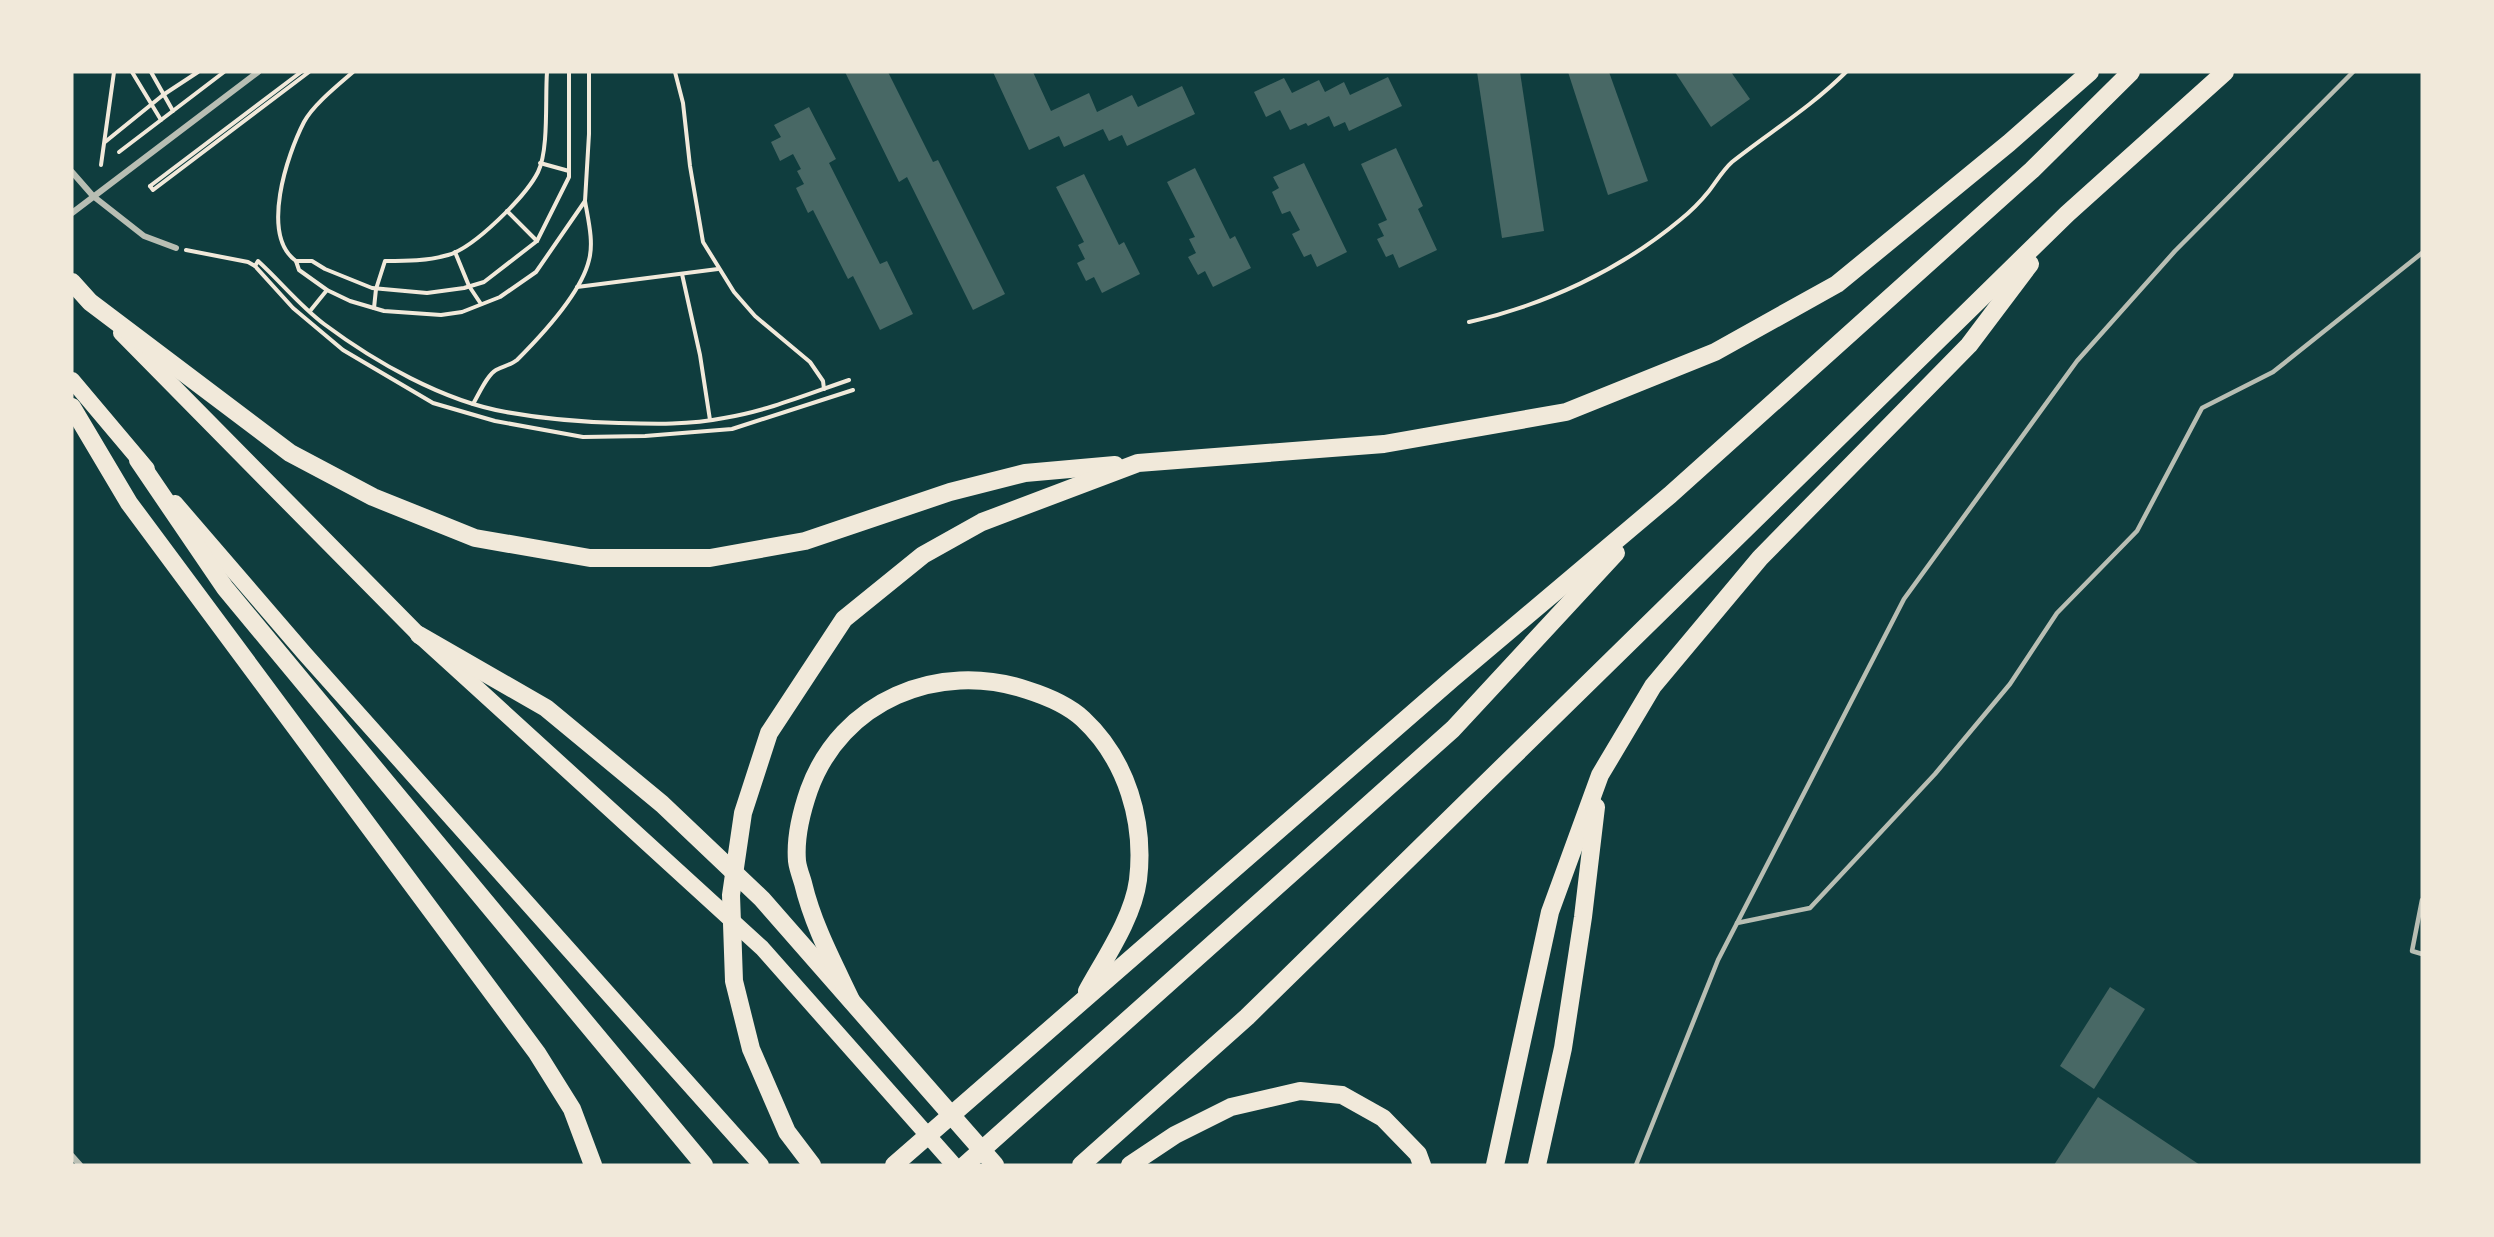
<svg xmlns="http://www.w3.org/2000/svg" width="2494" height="1237" font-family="'Crimson Pro',serif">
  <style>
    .building { fill: #486865 }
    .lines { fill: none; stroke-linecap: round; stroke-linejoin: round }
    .path { stroke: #f1e9da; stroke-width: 4 }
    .service { stroke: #b8beb3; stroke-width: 4.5 }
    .minor { stroke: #b8beb3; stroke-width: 6 }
    .trunk { stroke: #f1e9da; stroke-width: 16 }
    .motorway { stroke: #f1e9da; stroke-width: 18 }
  </style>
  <rect width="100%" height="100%" fill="#0f3d3e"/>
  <g class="building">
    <path d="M 845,72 L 888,72 L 933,162 L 938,160 L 1005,294 L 973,310 L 907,177 L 899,182 Z"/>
    <path d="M 993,72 L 1033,72 L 1051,111 L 1089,93 L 1097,112 L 1132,95 L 1138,107 L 1182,86 L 1195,114 L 1127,146 L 1122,135 L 1109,141 L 1103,129 L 1064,147 L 1059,136 L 1029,150 Z"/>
    <path d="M 1477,72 L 1520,72 L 1544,231 L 1502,238 Z"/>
    <path d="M 1568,72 L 1609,72 L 1648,181 L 1608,195 Z"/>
    <path d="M 1675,72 L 1731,72 L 1750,99 L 1711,127 Z"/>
    <path d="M 1388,77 L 1402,106 L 1349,131 L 1345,122 L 1334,127 L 1329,116 L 1308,126 L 1306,123 L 1290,130 L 1280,110 L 1266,117 L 1254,92 L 1284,78 L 1292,93 L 1319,80 L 1325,92 L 1344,82 L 1350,95 Z"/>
    <path d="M 809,107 L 836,159 L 829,163 L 880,264 L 887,261 L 913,314 L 880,330 L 853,276 L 848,279 L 813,210 L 808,213 L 796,188 L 804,184 L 797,171 L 801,169 L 793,154 L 780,161 L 771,142 L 781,137 L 774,125 Z"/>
    <path d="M 1396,148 L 1423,206 L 1418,209 L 1437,250 L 1399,268 L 1393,254 L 1386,257 L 1377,239 L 1384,236 L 1378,224 L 1387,220 L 1361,164 Z"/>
    <path d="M 1304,163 L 1347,252 L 1317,267 L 1311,254 L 1304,257 L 1292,234 L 1300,230 L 1290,211 L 1282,214 L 1272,192 L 1279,188 L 1273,177 Z"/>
    <path d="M 1195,168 L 1230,239 L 1235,236 L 1251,268 L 1213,287 L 1205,271 L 1198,275 L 1188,257 L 1196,253 L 1189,239 L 1195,237 L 1167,182 Z"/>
    <path d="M 1084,174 L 1119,245 L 1124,242 L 1140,274 L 1102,293 L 1094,277 L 1086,281 L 1077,263 L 1085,259 L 1078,245 L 1084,242 L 1056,187 Z"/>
    <path d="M 2110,987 L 2145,1009 L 2094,1089 L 2060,1066 Z"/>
    <path d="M 2098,1097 L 2200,1165 L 2054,1165 Z"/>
  </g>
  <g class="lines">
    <g class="path">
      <path d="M 132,72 L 161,120"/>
      <path d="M 151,72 L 173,111"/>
      <path d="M 353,72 C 338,85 313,105 304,122 C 287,155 260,235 296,261 L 299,270 L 327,290 L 350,301 L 384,311 L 441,315 L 462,312 L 500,297 L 536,272 L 585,201 L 589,134 L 589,72"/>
      <path d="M 675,72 L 683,103 L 690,166 L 703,242 L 734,292 L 755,316 L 810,362 L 823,381 L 824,389"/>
      <path d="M 105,142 L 163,95 L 198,72"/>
      <path d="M 119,152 L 224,72"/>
      <path d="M 540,163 L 569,171"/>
      <path d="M 101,165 L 114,72"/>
      <path d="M 150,186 L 153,190 L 309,72"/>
      <path d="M 150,186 L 301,72"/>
      <path d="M 507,211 L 537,241"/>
      <path d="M 186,250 L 248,262 L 255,266 L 258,261 C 280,281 300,306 324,324 C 375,362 443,401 506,412 C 544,419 582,422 619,423 C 655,424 689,425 724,418 C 767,411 808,394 849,380"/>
      <path d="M 455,252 L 469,286 L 481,304"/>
      <path d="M 296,261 L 312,261 L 325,269 L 372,288 L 427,293 L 464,288 L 484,282 L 537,241 L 569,177 L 569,72"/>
      <path d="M 255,266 L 293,308 L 343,350 L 433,403 L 495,421 L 583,437 L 645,436 L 732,429 L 853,390"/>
      <path d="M 682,274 L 700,355 L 710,420"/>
      <path d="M 577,287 L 718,269"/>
      <path d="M 374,308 L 376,289 L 385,261 C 406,261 428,261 448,255 C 474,248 526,196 538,172 C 549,150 545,98 547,72"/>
      <path d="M 310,311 L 327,290"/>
      <path d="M 1469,322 C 1545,305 1620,270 1680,220 C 1690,212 1701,201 1709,191 C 1716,182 1723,170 1732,162 C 1770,132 1811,107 1846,72"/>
      <path d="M 473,404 C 479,394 487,375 496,370 C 503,366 511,365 517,360 C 541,336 581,294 589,260 C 594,242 588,219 585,201"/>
    </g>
    <g class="service">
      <path d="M 2422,900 L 2412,951 L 2422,954"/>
      <path d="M 1737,923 L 1810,908 L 1935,774 L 2010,684 L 2057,613 L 2137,531 L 2202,408 L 2273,372 L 2422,253"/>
      <path d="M 1636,1165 L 1718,960 L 1904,599 L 2077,361 L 2175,251 L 2353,72"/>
    </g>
    <g class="minor">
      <path d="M 72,172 L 93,196 L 144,236 L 176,248"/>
      <path d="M 72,213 L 258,72"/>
      <path d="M 72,1156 L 80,1165"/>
    </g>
    <g class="trunk">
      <path d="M 121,333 L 419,635 L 762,948 L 954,1165"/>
      <path d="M 72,380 L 147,469"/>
      <path d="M 175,503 L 305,654 L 761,1165"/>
    </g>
    <g class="motorway">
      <path d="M 72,282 L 90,302 L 290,453 L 373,497 L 475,538 L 590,558 L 710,558 L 805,541 L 950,492 L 1025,473 L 1115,465"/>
      <path d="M 72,407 L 129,503 L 537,1053 L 572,1109 L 593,1165"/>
      <path d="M 138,460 L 225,588 L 704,1165"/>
      <path d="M 419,635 L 546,708 L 662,804 L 762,899 L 995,1165"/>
      <path d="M 851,1000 C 833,962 813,925 803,883 C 801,876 798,869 797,861 C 795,837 801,813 809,790 C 841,701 938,660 1027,690 C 1046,696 1068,705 1083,719 C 1127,760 1145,822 1138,880 C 1133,918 1105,958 1087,991"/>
      <path d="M 812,1165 L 787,1132 L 751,1049 L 734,981 L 731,895 L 743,813 L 769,733 L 844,619 L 923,555 L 982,522 L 1138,463 L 1384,444 L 1566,412 L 1715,352 L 1837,284 L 2009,143 L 2090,72"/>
      <path d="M 894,1165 L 1452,679 L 1670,495 L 2032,170 L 2131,72"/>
      <path d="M 965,1165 L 1453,729 L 1616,553"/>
      <path d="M 1081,1165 L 1247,1017 L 2067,214 L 2225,72"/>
      <path d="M 1130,1165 L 1175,1135 L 1231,1107 L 1300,1091 L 1342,1095 L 1383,1118 L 1418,1154 L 1422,1165"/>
      <path d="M 1495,1165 L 1550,912 L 1600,775 L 1653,686 L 1760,558 L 1969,345 L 2030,264"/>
      <path d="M 1537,1165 L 1563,1048 L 1583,917 L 1596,807"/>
    </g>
  </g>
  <rect width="2494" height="1237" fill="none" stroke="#f1e9da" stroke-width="147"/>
</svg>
